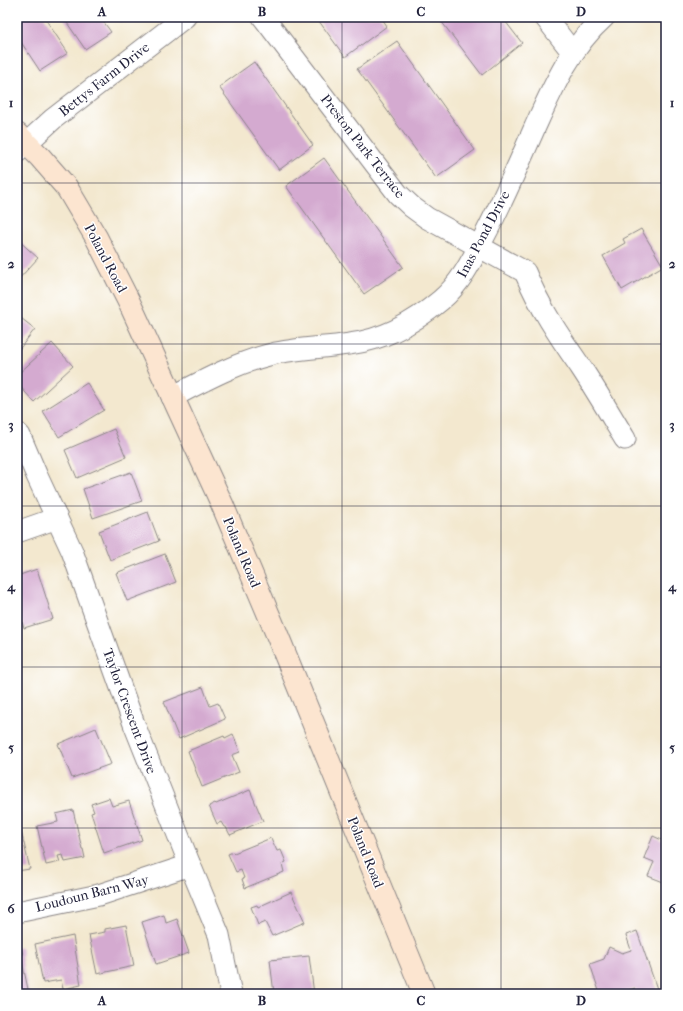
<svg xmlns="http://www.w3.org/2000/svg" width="683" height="1011" font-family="'IM FELL French Canon',serif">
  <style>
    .building { fill: #d4aad0 }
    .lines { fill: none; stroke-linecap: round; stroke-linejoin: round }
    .street-casing { stroke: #8a8585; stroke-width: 23 }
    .secondary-casing { stroke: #8a8585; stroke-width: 24 }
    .street { stroke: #fff; stroke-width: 21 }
    .secondary { stroke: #fce5d0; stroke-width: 22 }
    .grid { fill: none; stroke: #22223b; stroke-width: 1; stroke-opacity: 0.55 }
    .labels { text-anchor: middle; stroke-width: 3; stroke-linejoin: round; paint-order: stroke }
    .street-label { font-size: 14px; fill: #22223b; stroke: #fff }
    .neatline { fill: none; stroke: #22223b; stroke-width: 1.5 }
    .grid-label { font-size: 13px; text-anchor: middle; font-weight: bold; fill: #22223b }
  </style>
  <rect width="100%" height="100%" fill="#fff"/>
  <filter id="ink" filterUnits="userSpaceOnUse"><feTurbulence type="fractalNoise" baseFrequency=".025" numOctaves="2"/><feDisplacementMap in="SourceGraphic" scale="8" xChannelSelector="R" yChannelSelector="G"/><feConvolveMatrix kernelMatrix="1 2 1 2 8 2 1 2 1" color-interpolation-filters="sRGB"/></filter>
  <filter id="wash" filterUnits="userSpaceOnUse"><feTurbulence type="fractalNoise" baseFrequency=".012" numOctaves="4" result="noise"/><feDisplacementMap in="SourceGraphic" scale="16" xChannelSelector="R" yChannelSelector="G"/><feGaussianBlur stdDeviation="0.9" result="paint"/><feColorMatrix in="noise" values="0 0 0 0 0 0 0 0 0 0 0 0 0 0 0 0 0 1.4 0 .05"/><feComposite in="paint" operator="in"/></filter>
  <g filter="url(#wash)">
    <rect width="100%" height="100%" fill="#f3e8cf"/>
    <g id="blocks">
      <g class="building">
        <path d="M 20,17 L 44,17 L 68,53 L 40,71 L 17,36 L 17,19 Z"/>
        <path d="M 63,17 L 100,17 L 111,32 L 85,49 Z"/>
        <path d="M 117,17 L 129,17 L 121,22 Z"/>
        <path d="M 316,17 L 381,17 L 387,26 L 345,57 Z"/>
        <path d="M 438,17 L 502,17 L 522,43 L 482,75 Z"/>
        <path d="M 397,41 L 475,150 L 436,178 L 357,69 Z"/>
        <path d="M 254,62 L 313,145 L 279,170 L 219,87 Z"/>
        <path d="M 324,158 L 403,267 L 364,294 L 286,186 Z"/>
        <path d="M 641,229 L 663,266 L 622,290 L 603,256 L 625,243 L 623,239 Z"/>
        <path d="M 17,239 L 38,258 L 17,281 Z"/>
        <path d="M 17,315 L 35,329 L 17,352 Z"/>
        <path d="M 52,343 L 73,366 L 34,402 L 17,383 L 17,375 Z"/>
        <path d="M 87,383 L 104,410 L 59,437 L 43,411 Z"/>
        <path d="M 114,429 L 126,457 L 77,478 L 65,450 Z"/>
        <path d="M 131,472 L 142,501 L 93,518 L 83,489 Z"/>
        <path d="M 148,512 L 159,541 L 110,560 L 99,531 Z"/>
        <path d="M 165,554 L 176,582 L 127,601 L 116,573 Z"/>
        <path d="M 37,569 L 53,619 L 24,628 L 17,607 L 17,576 Z"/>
        <path d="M 203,687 L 210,706 L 218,703 L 225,719 L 179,739 L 164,702 Z"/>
        <path d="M 96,728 L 111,764 L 72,778 L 58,744 Z"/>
        <path d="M 233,734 L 240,752 L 232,755 L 239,772 L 202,787 L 188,751 L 224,736 L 225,738 Z"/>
        <path d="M 250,790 L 263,821 L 230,835 L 226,827 L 224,827 L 221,822 L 217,824 L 209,806 L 215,803 L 216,804 Z"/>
        <path d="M 109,798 L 112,806 L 129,801 L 142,840 L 104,853 L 91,813 L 94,812 L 91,804 Z"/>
        <path d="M 73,810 L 82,849 L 83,849 L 85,858 L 65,862 L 63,855 L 58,856 L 60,862 L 46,865 L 37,826 L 58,822 L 56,814 Z"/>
        <path d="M 17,814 L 30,869 L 17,871 Z"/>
        <path d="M 666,835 L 666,883 L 648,876 L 654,862 L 644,858 L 653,836 L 664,841 Z"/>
        <path d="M 271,838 L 277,851 L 281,850 L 286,862 L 282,864 L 284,872 L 245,888 L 242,879 L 244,878 L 241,870 L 236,872 L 228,854 L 233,852 L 234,853 Z"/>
        <path d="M 291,892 L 305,922 L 272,936 L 265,922 L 258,925 L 251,907 L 257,905 L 258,907 Z"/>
        <path d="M 164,915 L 166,923 L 177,919 L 189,953 L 156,964 L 142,922 Z"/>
        <path d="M 126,925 L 134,966 L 97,974 L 89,935 L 105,932 L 105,929 Z"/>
        <path d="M 637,931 L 657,989 L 644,994 L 637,994 L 635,988 L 619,994 L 600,994 L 590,964 L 604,959 L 609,947 L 622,953 L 631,950 L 626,935 Z"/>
        <path d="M 73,936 L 81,985 L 63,989 L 61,980 L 43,983 L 35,944 Z"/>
        <path d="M 21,947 L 23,955 L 21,956 L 29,994 L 17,994 L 17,948 Z"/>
        <path d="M 309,956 L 314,994 L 274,994 L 270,960 Z"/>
      </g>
    </g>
  </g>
  <g filter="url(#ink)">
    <use href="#blocks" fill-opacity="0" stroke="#8a8585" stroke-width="1"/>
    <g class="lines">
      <g class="street-casing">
        <g id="street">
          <path d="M 263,17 L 398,194 L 412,207 L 427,218 L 525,272 C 539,306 559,336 580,366 C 596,390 610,414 625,439"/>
          <path d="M 545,17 L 573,53"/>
          <path d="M 17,152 L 53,119 L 185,17"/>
          <path d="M 172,397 C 205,380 236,363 272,354 C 297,348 324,348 349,344 C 383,340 415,322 441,300 C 461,283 472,260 484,237 C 503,201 519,163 535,127 C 553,87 571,46 604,17"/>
          <path d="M 17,433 L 20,436 L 37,476 L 72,551 L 134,724 L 190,865 L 219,935 L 231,994"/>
          <path d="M 17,532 L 57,518"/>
          <path d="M 17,912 L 99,895 L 190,865"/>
        </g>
      </g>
      <g class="secondary-casing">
        <path id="secondary" d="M 17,134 L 40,157 L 67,188 L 96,237 L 129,302 L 222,504 L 276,632 L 424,994"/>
      </g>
      <use href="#street" class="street"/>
      <use href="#secondary" class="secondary"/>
    </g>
  </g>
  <path class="grid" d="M 182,17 L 182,994M 342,17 L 342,994M 501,17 L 501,994M 17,183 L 666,183M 17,344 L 666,344M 17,506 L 666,506M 17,667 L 666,667M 17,828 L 666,828"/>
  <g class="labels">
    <g class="street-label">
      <text transform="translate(104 79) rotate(-38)" y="5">Bettys Farm Drive</text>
      <text transform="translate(363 146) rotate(52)" y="5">Preston Park Terrace</text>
      <text transform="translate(483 234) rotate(-62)" y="5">Inas Pond Drive</text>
      <text transform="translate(106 258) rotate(62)" y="5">Poland Road</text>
      <text transform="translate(242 552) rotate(67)" y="5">Poland Road</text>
      <text transform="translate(130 711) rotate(70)" y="5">Taylor Crescent Drive</text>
      <text transform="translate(366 852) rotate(68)" y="5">Poland Road</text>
      <text transform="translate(92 893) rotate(-14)" y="5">Loudoun Barn Way</text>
    </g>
  </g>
  <rect width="683" height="1011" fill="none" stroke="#fff" stroke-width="44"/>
  <rect x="22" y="22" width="639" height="967" class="neatline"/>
  <g class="grid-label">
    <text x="102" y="16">A</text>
    <text x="262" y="16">B</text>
    <text x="421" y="16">C</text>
    <text x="581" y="16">D</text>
    <text x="11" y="107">1</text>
    <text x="672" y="107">1</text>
    <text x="11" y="268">2</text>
    <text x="672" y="268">2</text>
    <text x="11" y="429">3</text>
    <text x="672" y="429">3</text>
    <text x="11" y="591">4</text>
    <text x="672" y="591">4</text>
    <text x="11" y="752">5</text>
    <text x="672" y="752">5</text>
    <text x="11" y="913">6</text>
    <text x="672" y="913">6</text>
    <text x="102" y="1005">A</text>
    <text x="262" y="1005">B</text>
    <text x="421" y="1005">C</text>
    <text x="581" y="1005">D</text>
  </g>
</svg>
